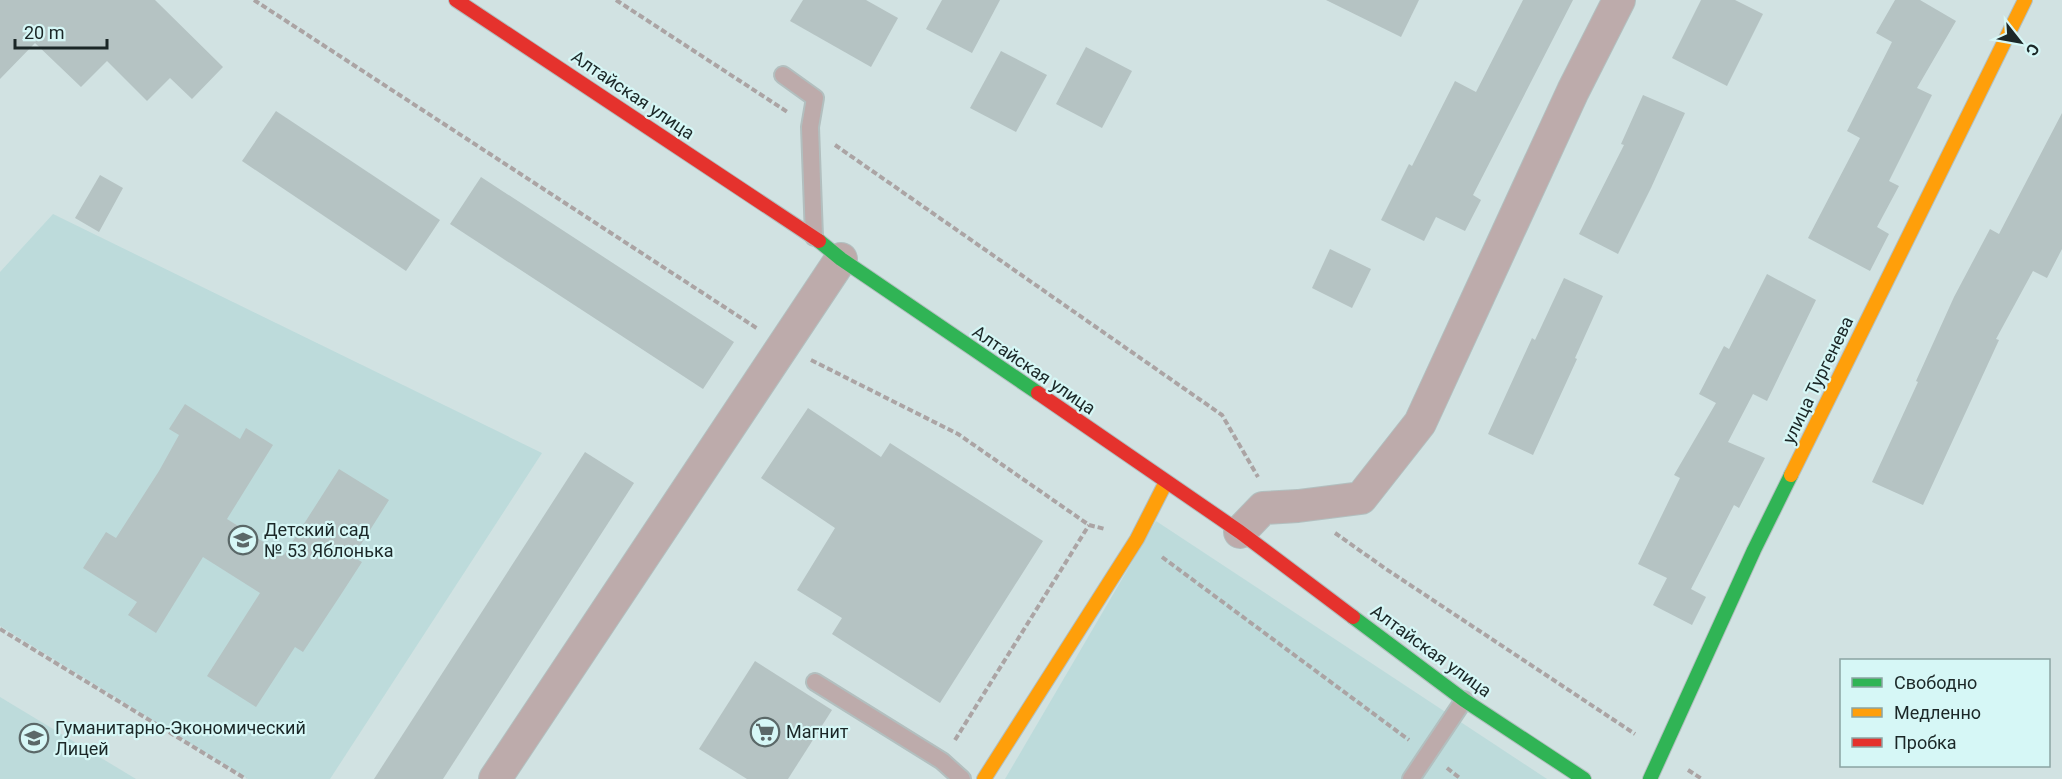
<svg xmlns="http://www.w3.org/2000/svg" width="2062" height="779" font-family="Roboto,sans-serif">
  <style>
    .built { fill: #bddbdb }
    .building { fill: #b5c3c3 }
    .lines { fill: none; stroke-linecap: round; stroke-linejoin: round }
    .lane-casing { stroke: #b2bfbf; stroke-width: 20 }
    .street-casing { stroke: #b2bfbf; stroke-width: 34 }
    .fast-casing { stroke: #b2bfbf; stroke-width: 16 }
    .slow-casing { stroke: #b2bfbf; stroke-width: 16 }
    .jam-casing { stroke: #b2bfbf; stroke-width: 16 }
    .path { stroke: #aba4a4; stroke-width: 4; stroke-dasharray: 6 3; stroke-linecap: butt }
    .lane { stroke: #bdabab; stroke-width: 16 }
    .street { stroke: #bdabab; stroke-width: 32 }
    .fast { stroke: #30b455; stroke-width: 14 }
    .slow { stroke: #ff9f0a; stroke-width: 14 }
    .jam { stroke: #e5322d; stroke-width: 14 }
    .labels { text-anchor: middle; stroke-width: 4.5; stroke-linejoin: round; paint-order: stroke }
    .street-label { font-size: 18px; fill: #1b2727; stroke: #d6f7f6 }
    .poi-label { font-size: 18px; fill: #1b2727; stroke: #d6f7f6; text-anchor: start }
  </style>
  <rect width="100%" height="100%" fill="#d1e2e2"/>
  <g class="built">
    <path d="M 53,214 L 542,453 L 330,779 L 248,779 L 0,626 L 0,272 Z"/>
    <path d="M 1156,521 L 1547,779 L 1005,779 Z"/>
    <path d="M 0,697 L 136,779 L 0,779 Z"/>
  </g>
  <g class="building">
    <path d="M 0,0 L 155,0 L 223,67 L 192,99 L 170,78 L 147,101 L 107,61 L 81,87 L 35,43 L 0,79 Z"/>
    <path d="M 803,0 L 866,0 L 898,18 L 871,67 L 790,21 Z"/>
    <path d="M 942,0 L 1000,0 L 972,53 L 926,29 Z"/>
    <path d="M 1326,0 L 1419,0 L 1401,37 Z"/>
    <path d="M 1523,0 L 1573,0 L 1473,195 L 1481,200 L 1465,231 L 1436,217 L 1424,241 L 1381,220 L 1409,164 L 1412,166 L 1455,81 L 1476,92 Z"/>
    <path d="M 1701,0 L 1735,0 L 1763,14 L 1727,86 L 1672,58 Z"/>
    <path d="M 1895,0 L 1920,0 L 1956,21 L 1917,88 L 1932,95 L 1889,181 L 1899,186 L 1877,227 L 1889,234 L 1870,271 L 1808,238 L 1860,138 L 1847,131 L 1892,42 L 1876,33 Z"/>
    <path d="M 1086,47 L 1132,71 L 1102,128 L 1056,104 Z"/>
    <path d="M 1001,51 L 1047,75 L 1016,132 L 970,108 Z"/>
    <path d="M 1643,95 L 1685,113 L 1651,188 L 1618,254 L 1579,234 L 1624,145 L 1621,144 Z"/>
    <path d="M 276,111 L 440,220 L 406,271 L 242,161 Z"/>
    <path d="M 2062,113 L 2062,249 L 2047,278 L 2033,271 L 1996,339 L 1999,340 L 1923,505 L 1872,482 L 1918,382 L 1916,381 L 1954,297 L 1990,229 L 1999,234 Z"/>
    <path d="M 100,175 L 123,188 L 99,232 L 75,218 Z"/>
    <path d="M 481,177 L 734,342 L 703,389 L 450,224 Z"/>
    <path d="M 1330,249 L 1371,269 L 1352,308 L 1312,288 Z"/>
    <path d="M 1767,274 L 1816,300 L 1767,401 L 1753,394 L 1728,442 L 1765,458 L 1739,508 L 1734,505 L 1691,589 L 1706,597 L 1692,625 L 1653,605 L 1667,578 L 1638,564 L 1680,478 L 1674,475 L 1716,403 L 1699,394 L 1724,346 L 1729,349 Z"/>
    <path d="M 1564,278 L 1603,296 L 1575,358 L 1577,359 L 1533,455 L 1488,434 L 1532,338 L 1535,340 Z"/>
    <path d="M 185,404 L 240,439 L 246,428 L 273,445 L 227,519 L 284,555 L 339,469 L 389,500 L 353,557 L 362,562 L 340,596 L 303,652 L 295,647 L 256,707 L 207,676 L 260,593 L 203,557 L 156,633 L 128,615 L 137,602 L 83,568 L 106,532 L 116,538 L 159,471 L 179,435 L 169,429 Z"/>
    <path d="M 808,408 L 881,457 L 890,443 L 1043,541 L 940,703 L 832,634 L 842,618 L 797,590 L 835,528 L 761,478 Z"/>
    <path d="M 585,452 L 634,483 L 443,779 L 374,779 Z"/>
    <path d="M 755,661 L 832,710 L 788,779 L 747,779 L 699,749 Z"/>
  </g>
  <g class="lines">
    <g class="lane-casing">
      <g id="lane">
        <path d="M 783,75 L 815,98 L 810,127 L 814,237"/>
        <path d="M 815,682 L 942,761 L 962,779"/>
        <path d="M 1411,779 L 1464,700"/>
      </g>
    </g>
    <g class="street-casing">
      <g id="street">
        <path d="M 1240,532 L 1263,508 L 1298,506 L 1361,498 L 1420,423 L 1573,91 L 1619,0"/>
        <path d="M 495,779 L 841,259"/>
      </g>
    </g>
    <g class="fast-casing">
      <g id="fast">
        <path d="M 819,241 L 841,259 L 1038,393"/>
        <path d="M 1353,617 L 1464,700 L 1584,779"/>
        <path d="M 1650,779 L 1754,550 L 1791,475"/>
      </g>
    </g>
    <g class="slow-casing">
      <g id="slow">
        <path d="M 1791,475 L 2025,0"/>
        <path d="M 984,779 L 1137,539 L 1166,482"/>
      </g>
    </g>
    <g class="jam-casing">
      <g id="jam">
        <path d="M 456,0 L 819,241"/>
        <path d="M 1038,393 L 1240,532 L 1353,617"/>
      </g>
    </g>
    <g class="path">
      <path d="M 254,0 L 758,329"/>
      <path d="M 616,0 L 789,113"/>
      <path d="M 835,145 L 1222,415 L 1258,477"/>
      <path d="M 811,360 L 958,434 L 1089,525 L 1105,529"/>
      <path d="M 1335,533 L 1386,569 L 1635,734"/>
      <path d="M 1162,557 L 1409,740"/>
      <path d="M 0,629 L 246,779"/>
      <path d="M 955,740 L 1089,525"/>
      <path d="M 1447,768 L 1461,779"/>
      <path d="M 1688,770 L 1702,779"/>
    </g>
    <use href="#lane" class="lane"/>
    <use href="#street" class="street"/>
    <use href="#fast" class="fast"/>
    <use href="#slow" class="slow"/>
    <use href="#jam" class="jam"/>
  </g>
  <defs>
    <g id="school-ring" transform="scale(1.5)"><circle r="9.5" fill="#d6f7f6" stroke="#5b6868" stroke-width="1.5"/><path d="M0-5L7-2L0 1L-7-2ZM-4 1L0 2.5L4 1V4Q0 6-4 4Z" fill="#5b6868"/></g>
    <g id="supermarket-ring" transform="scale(1.5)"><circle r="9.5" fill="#d6f7f6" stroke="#5b6868" stroke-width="1.5"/><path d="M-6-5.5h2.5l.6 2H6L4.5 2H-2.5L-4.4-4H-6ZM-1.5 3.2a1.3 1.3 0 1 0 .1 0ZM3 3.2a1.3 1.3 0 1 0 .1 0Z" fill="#5b6868"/></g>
  </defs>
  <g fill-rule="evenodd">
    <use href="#school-ring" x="243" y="540"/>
    <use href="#supermarket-ring" x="765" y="732"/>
    <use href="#school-ring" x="34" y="738"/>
  </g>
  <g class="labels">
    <g class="street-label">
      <text transform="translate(633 95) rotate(34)" y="6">Алтайская улица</text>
      <text transform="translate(1034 370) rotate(34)" y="6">Алтайская улица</text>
      <text transform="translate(1818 380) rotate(-64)" y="6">улица Тургенева</text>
      <text transform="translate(1431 651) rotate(36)" y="6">Алтайская улица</text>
    </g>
    <g class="poi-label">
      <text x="264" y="536">Детский сад<tspan x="264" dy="21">№ 53 Яблонька</tspan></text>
      <text x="55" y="734">Гуманитарно-Экономический<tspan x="55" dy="21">Лицей</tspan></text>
      <text x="786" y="738">Магнит</text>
    </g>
  </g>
  <rect x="1840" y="659" width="210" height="108" fill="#d6f7f6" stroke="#8ba4a3" stroke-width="1.5"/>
  <rect x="1852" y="678" width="30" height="9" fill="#30b455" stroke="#8ba4a3" stroke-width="1.5"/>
  <text x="1894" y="689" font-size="18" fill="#1b2727">Свободно</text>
  <rect x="1852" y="708" width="30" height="9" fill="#ff9f0a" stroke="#8ba4a3" stroke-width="1.5"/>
  <text x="1894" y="719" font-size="18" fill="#1b2727">Медленно</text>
  <rect x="1852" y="738" width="30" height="9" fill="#e5322d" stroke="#8ba4a3" stroke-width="1.5"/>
  <text x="1894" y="749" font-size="18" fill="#1b2727">Пробка</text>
  <g transform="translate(2020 42) rotate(121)" stroke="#d6f7f6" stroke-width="4.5" paint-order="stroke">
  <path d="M0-4.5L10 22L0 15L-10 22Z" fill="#1b2727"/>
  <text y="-9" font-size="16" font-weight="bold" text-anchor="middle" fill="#1b2727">С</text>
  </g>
  <path d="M15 39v9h92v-9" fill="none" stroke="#1b2727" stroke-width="3"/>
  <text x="24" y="39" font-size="18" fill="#1b2727" stroke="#d6f7f6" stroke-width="4.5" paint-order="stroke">20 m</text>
</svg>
